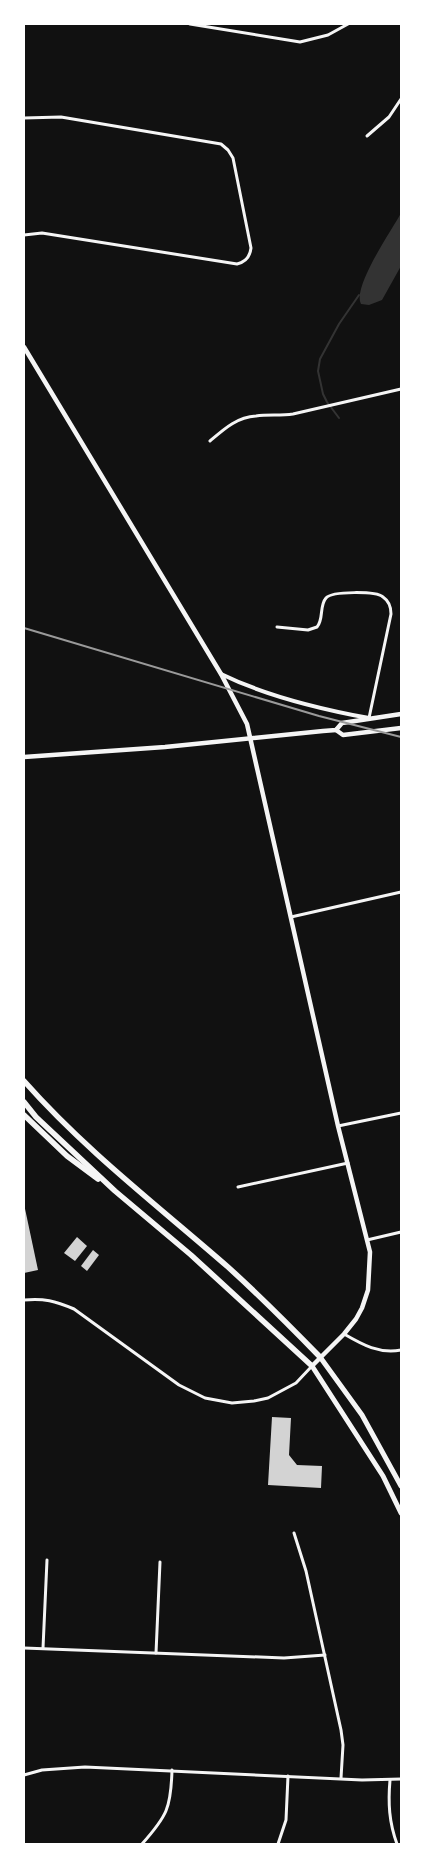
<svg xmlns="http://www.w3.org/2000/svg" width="425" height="1868" font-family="'DejaVu Sans',sans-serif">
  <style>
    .water { fill: #333 }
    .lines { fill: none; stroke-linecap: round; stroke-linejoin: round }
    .stream { stroke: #333; stroke-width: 2 }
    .building { fill: #d3d3d3 }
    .minor { stroke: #f5f5f5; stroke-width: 3 }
    .tertiary { stroke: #f5f5f5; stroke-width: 4 }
    .secondary { stroke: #f5f5f5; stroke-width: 4.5 }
    .primary { stroke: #f5f5f5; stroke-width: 4.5 }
    .trunk { stroke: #f5f5f5; stroke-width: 5 }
    .motorway { stroke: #f5f5f5; stroke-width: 5.5 }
    .rail { stroke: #9a9a9a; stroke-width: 2 }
  </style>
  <rect width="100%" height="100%" fill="#111"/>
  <path class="water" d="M 401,213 L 401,266 L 382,300 L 369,305 L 361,304 C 352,287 392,230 401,213 Z"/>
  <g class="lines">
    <path class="stream" d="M 339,418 L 327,402 L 323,394 L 318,371 L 320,359 L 339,324 L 359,295"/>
  </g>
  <g class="building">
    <path d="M 24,1204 L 38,1270 L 24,1273 Z"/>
    <path d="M 77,1237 L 87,1246 L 75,1261 L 64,1253 Z"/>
    <path d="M 93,1250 L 99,1255 L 87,1271 L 81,1266 Z"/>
    <path d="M 272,1417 L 291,1418 L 289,1455 L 297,1465 L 322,1466 L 321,1488 L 268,1485 Z"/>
  </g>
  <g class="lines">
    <g class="minor">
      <path d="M 190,24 L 300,42 L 328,35 L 348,24"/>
      <path d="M 24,118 L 61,117 L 221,144 L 228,150 L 233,158 L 251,248 C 250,257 246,262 237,264 L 42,233 L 24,235"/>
      <path d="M 367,136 L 389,117 L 401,99"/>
      <path d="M 210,441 C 224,429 237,417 256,416 C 268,414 280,416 293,414 L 401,389"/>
      <path d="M 277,627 L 308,630 L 317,627 C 324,619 319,606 326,598 C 332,591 376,591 383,597 C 389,601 391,607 391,614 L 369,718"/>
      <path d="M 291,917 L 401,892"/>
      <path d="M 338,1126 L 401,1113"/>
      <path d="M 238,1187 L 348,1163"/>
      <path d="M 367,1240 L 401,1232"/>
      <path d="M 24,1300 C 44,1298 55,1301 74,1309 L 179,1385 L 205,1398 L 232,1403 L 254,1401 L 268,1398 L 296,1383 L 312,1366"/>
      <path d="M 344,1334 C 363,1345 379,1354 401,1350"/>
      <path d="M 294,1533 L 306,1571 L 341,1730 L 343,1745 L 341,1778"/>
      <path d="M 24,1648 L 284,1658 L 325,1655"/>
      <path d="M 43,1648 L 47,1560"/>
      <path d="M 156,1653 L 160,1562"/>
      <path d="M 24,1775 L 42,1770 L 85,1767 L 362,1780 L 401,1779"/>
      <path d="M 390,1780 C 388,1803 389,1822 397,1844"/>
      <path d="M 142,1844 C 167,1816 171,1808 172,1770"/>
      <path d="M 278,1844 L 286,1820 L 288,1776"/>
    </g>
    <path class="tertiary" d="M 221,674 C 266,696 320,709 369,718"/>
    <path class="secondary" d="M 24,347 L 221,674 L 247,724 L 338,1126 L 370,1252 L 368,1290 L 362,1308 L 356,1319 L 344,1334 L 312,1366"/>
    <g class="primary">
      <path d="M 336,730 L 343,735 L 401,728"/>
      <path d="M 24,757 L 165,747 L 323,731 L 336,730 L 342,723 L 401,714"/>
    </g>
    <g class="trunk">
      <path d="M 320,1357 L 362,1415 L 401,1486"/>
      <path d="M 312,1366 L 383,1476 L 401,1513"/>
    </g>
    <g class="motorway">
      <path d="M 24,1081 C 86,1151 157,1205 228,1267 C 260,1296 290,1326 320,1357"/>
      <path d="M 24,1102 L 36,1117 L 115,1191 L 191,1255 L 312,1366"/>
      <path d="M 24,1115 L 67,1156 L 98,1179"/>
    </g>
    <path class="rail" d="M 24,628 L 319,716 L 401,737"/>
  </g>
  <rect width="425" height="1868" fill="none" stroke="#ffffff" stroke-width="50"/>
</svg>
